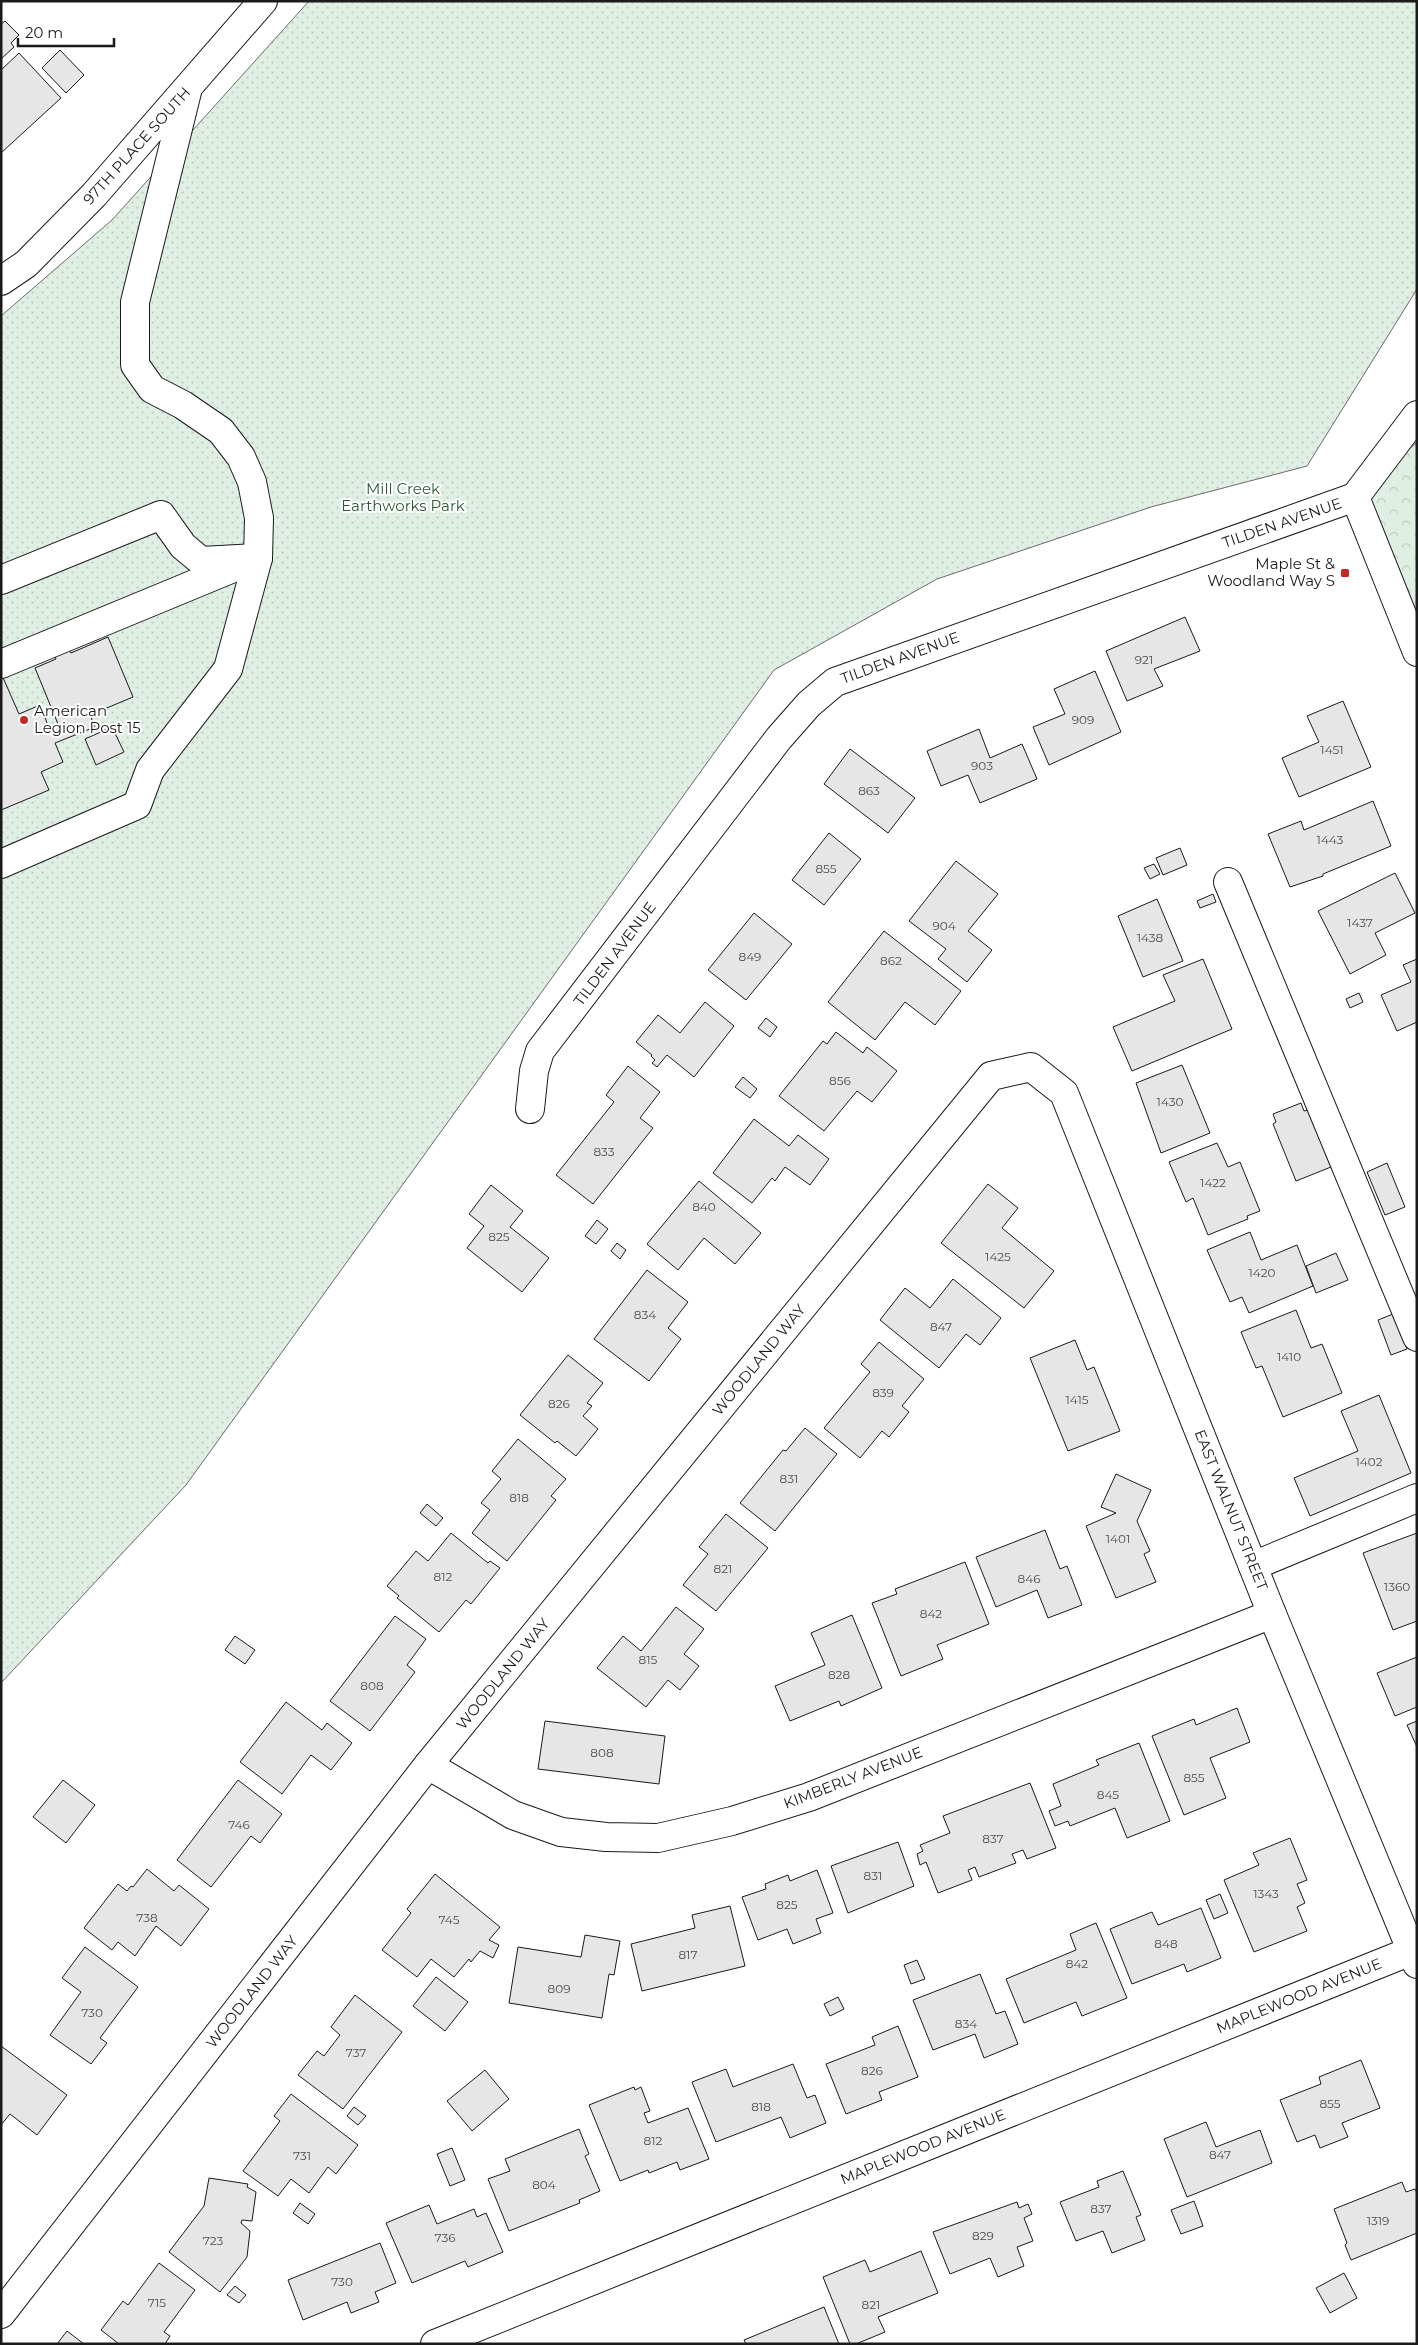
<svg xmlns="http://www.w3.org/2000/svg" width="1418" height="2345" font-family="Montserrat,sans-serif">
  <style>
    .forest { fill: url(#forest-crowns); stroke: #6a6a6a }
    .park { fill: url(#park-dots); stroke: #6a6a6a }
    .building { fill: #e6e6e6; stroke: #1a1a1a }
    .lines { fill: none; stroke-linecap: round; stroke-linejoin: round }
    .minor-casing { stroke: #1a1a1a; stroke-width: 30 }
    .minor { stroke: #fff; stroke-width: 28 }
    .poi-dot { fill: #c62828; stroke: #fff; stroke-width: 2 }
    .labels { text-anchor: middle; stroke-width: 4; stroke-linejoin: round; paint-order: stroke }
    .number-label { font-size: 12px; fill: #4d4d4d }
    .street-label { font-size: 15px; fill: #1a1a1a; stroke: #fff }
    .park-label { font-size: 15px; fill: #2b5a34; stroke: #fff }
    .poi-label { font-size: 15px; fill: #1a1a1a; stroke: #fff; text-anchor: end }
  </style>
  <defs>
    <pattern id="forest-crowns" width="20" height="18" patternUnits="userSpaceOnUse" patternTransform="scale(1.25)"><rect width="20" height="18" fill="#e0efe3"/><path d="M2 6a3 3 0 1 1 6 0M12 15a3 3 0 1 1 6 0" fill="none" stroke="#c0ccc2"/></pattern>
    <pattern id="park-dots" width="8" height="8" patternUnits="userSpaceOnUse" patternTransform="scale(1.25)"><rect width="8" height="8" fill="#e0efe3"/><path d="M2 2h.1M6 6h.1" fill="none" stroke="#c0ccc2" stroke-width="1.8" stroke-linecap="round"/></pattern>
  </defs>
  <rect width="100%" height="100%" fill="#fff"/>
  <path class="forest" d="M 1417,442 L 1417,652 L 1355,497 Z"/>
  <path class="park" d="M 309,1 L 1417,1 L 1417,289 L 1307,466 L 1151,507 L 937,579 L 774,670 L 186,1485 L 1,1683 L 1,316 L 112,220 Z"/>
  <g class="building">
    <path d="M 5,21 L 19,35 L 11,43 L 14,47 L 1,59 L 1,24 Z"/>
    <path d="M 60,50 L 84,75 L 66,93 L 42,68 Z"/>
    <path d="M 19,53 L 61,98 L 1,153 L 1,70 Z"/>
    <path d="M 1185,617 L 1200,651 L 1154,669 L 1163,686 L 1127,701 L 1106,651 Z"/>
    <path d="M 108,637 L 133,697 L 90,715 L 95,727 L 55,743 L 63,762 L 41,772 L 49,790 L 1,810 L 1,673 L 19,714 L 40,705 L 49,728 L 58,724 L 35,668 L 56,659 L 55,656 L 69,650 L 71,653 Z"/>
    <path d="M 1095,671 L 1121,732 L 1049,765 L 1033,727 L 1065,714 L 1054,689 Z"/>
    <path d="M 1343,701 L 1371,767 L 1299,797 L 1282,758 L 1319,742 L 1307,716 Z"/>
    <path d="M 112,727 L 124,752 L 96,765 L 85,739 Z"/>
    <path d="M 979,729 L 990,758 L 1022,744 L 1037,779 L 980,803 L 968,775 L 941,786 L 927,751 Z"/>
    <path d="M 850,749 L 915,798 L 888,833 L 824,784 Z"/>
    <path d="M 1373,801 L 1391,846 L 1323,874 L 1323,876 L 1290,887 L 1268,834 L 1301,821 L 1304,830 Z"/>
    <path d="M 829,833 L 861,859 L 824,905 L 792,880 Z"/>
    <path d="M 1180,848 L 1187,865 L 1163,875 L 1156,858 Z"/>
    <path d="M 956,861 L 998,894 L 968,931 L 992,950 L 967,982 L 938,959 L 946,949 L 909,921 Z"/>
    <path d="M 1154,864 L 1160,874 L 1150,879 L 1144,868 Z"/>
    <path d="M 1395,873 L 1415,913 L 1375,933 L 1386,955 L 1350,974 L 1318,911 Z"/>
    <path d="M 1213,894 L 1216,902 L 1200,908 L 1197,901 Z"/>
    <path d="M 1157,899 L 1183,961 L 1143,977 L 1118,916 Z"/>
    <path d="M 754,913 L 792,944 L 746,1000 L 708,970 Z"/>
    <path d="M 884,931 L 961,991 L 935,1025 L 905,1002 L 875,1040 L 828,1002 Z"/>
    <path d="M 1203,959 L 1232,1029 L 1132,1071 L 1113,1027 L 1175,1001 L 1163,975 Z"/>
    <path d="M 1417,959 L 1417,1022 L 1397,1031 L 1381,995 L 1411,982 L 1403,965 Z"/>
    <path d="M 1359,993 L 1363,1002 L 1350,1008 L 1346,999 Z"/>
    <path d="M 705,1002 L 734,1026 L 694,1077 L 667,1055 L 657,1067 L 652,1063 L 655,1060 L 651,1056 L 652,1055 L 636,1042 L 658,1015 L 680,1033 Z"/>
    <path d="M 766,1018 L 777,1027 L 770,1037 L 758,1028 Z"/>
    <path d="M 836,1032 L 863,1053 L 867,1047 L 897,1071 L 872,1102 L 857,1091 L 824,1131 L 779,1096 L 823,1041 L 827,1044 Z"/>
    <path d="M 1182,1065 L 1210,1133 L 1161,1153 L 1136,1083 Z"/>
    <path d="M 628,1066 L 660,1092 L 640,1118 L 653,1128 L 593,1204 L 556,1175 L 614,1102 L 606,1095 Z"/>
    <path d="M 743,1077 L 757,1089 L 750,1098 L 735,1087 Z"/>
    <path d="M 1301,1103 L 1304,1111 L 1308,1110 L 1331,1167 L 1296,1181 L 1273,1124 L 1276,1122 L 1273,1114 Z"/>
    <path d="M 754,1119 L 789,1146 L 798,1135 L 829,1159 L 810,1185 L 785,1167 L 775,1181 L 772,1178 L 752,1203 L 713,1173 Z"/>
    <path d="M 1217,1143 L 1228,1167 L 1240,1162 L 1260,1211 L 1247,1216 L 1248,1219 L 1208,1235 L 1193,1198 L 1186,1202 L 1169,1162 Z"/>
    <path d="M 1387,1163 L 1405,1207 L 1385,1215 L 1367,1172 Z"/>
    <path d="M 699,1181 L 761,1233 L 735,1264 L 704,1238 L 678,1270 L 647,1244 Z"/>
    <path d="M 988,1184 L 1018,1208 L 1002,1228 L 1054,1271 L 1024,1308 L 941,1243 Z"/>
    <path d="M 491,1185 L 523,1211 L 510,1227 L 549,1258 L 522,1292 L 467,1248 L 484,1226 L 469,1214 Z"/>
    <path d="M 597,1220 L 608,1229 L 596,1244 L 585,1236 Z"/>
    <path d="M 1250,1232 L 1261,1260 L 1297,1245 L 1313,1286 L 1249,1313 L 1242,1297 L 1230,1302 L 1207,1250 Z"/>
    <path d="M 617,1243 L 626,1250 L 620,1259 L 611,1251 Z"/>
    <path d="M 1336,1253 L 1348,1280 L 1316,1293 L 1306,1266 Z"/>
    <path d="M 647,1270 L 688,1302 L 668,1328 L 681,1339 L 649,1381 L 594,1339 Z"/>
    <path d="M 953,1279 L 1001,1318 L 980,1345 L 966,1334 L 939,1368 L 880,1320 L 905,1288 L 930,1308 Z"/>
    <path d="M 1296,1310 L 1311,1348 L 1322,1344 L 1342,1393 L 1283,1417 L 1262,1366 L 1256,1368 L 1241,1332 Z"/>
    <path d="M 1393,1314 L 1407,1349 L 1391,1355 L 1378,1320 Z"/>
    <path d="M 1075,1340 L 1087,1370 L 1094,1367 L 1120,1431 L 1068,1451 L 1030,1358 Z"/>
    <path d="M 879,1342 L 924,1379 L 902,1406 L 909,1412 L 889,1437 L 882,1431 L 860,1458 L 824,1428 L 870,1372 L 861,1364 Z"/>
    <path d="M 568,1355 L 603,1383 L 587,1403 L 592,1406 L 583,1416 L 598,1429 L 576,1456 L 557,1441 L 555,1443 L 520,1415 Z"/>
    <path d="M 1379,1395 L 1411,1473 L 1310,1516 L 1294,1478 L 1358,1451 L 1341,1411 Z"/>
    <path d="M 805,1428 L 837,1454 L 775,1531 L 740,1503 L 783,1450 L 786,1451 Z"/>
    <path d="M 518,1439 L 566,1479 L 551,1496 L 556,1500 L 507,1561 L 472,1533 L 490,1510 L 481,1503 L 501,1479 L 492,1471 Z"/>
    <path d="M 1116,1474 L 1151,1490 L 1137,1521 L 1150,1551 L 1144,1554 L 1156,1582 L 1116,1598 L 1086,1526 L 1116,1513 L 1101,1507 Z"/>
    <path d="M 427,1504 L 443,1518 L 436,1526 L 420,1513 Z"/>
    <path d="M 726,1514 L 768,1548 L 716,1611 L 683,1585 L 708,1554 L 699,1547 Z"/>
    <path d="M 1045,1530 L 1060,1569 L 1067,1566 L 1082,1605 L 1048,1618 L 1037,1590 L 996,1607 L 976,1557 Z"/>
    <path d="M 451,1533 L 488,1563 L 490,1561 L 500,1568 L 471,1604 L 466,1600 L 439,1632 L 397,1598 L 399,1596 L 387,1586 L 416,1551 L 428,1561 Z"/>
    <path d="M 1417,1533 L 1417,1621 L 1393,1630 L 1363,1553 Z"/>
    <path d="M 965,1562 L 989,1624 L 937,1645 L 943,1659 L 901,1676 L 872,1603 L 897,1594 L 895,1589 Z"/>
    <path d="M 676,1607 L 704,1629 L 684,1654 L 699,1666 L 680,1690 L 668,1680 L 646,1707 L 597,1668 L 623,1636 L 641,1651 Z"/>
    <path d="M 852,1615 L 882,1688 L 841,1706 L 839,1701 L 790,1721 L 775,1686 L 825,1665 L 811,1633 Z"/>
    <path d="M 395,1616 L 426,1639 L 407,1665 L 415,1672 L 370,1731 L 330,1701 Z"/>
    <path d="M 235,1636 L 255,1650 L 245,1664 L 225,1650 Z"/>
    <path d="M 1417,1657 L 1417,1707 L 1395,1716 L 1377,1673 Z"/>
    <path d="M 286,1702 L 322,1730 L 327,1723 L 352,1743 L 331,1770 L 311,1755 L 282,1794 L 240,1762 Z"/>
    <path d="M 1237,1708 L 1250,1742 L 1210,1758 L 1226,1798 L 1184,1815 L 1152,1736 L 1194,1719 L 1196,1725 Z"/>
    <path d="M 545,1721 L 665,1736 L 659,1784 L 538,1769 Z"/>
    <path d="M 1417,1721 L 1417,1747 L 1407,1725 Z"/>
    <path d="M 1139,1743 L 1170,1821 L 1127,1838 L 1115,1808 L 1070,1826 L 1068,1821 L 1055,1826 L 1049,1811 L 1061,1806 L 1053,1784 L 1099,1765 L 1096,1760 Z"/>
    <path d="M 63,1780 L 95,1805 L 66,1843 L 33,1817 Z"/>
    <path d="M 238,1780 L 282,1814 L 260,1843 L 251,1836 L 211,1887 L 177,1860 Z"/>
    <path d="M 1030,1783 L 1056,1848 L 1027,1859 L 1023,1850 L 1012,1854 L 1016,1863 L 979,1877 L 975,1867 L 968,1870 L 972,1880 L 938,1893 L 926,1862 L 920,1865 L 917,1854 L 923,1851 L 920,1845 L 950,1833 L 943,1816 Z"/>
    <path d="M 1290,1838 L 1307,1880 L 1297,1884 L 1305,1903 L 1297,1907 L 1307,1931 L 1254,1952 L 1224,1880 L 1259,1865 L 1253,1853 Z"/>
    <path d="M 898,1842 L 914,1886 L 848,1913 L 831,1866 Z"/>
    <path d="M 147,1869 L 174,1891 L 179,1885 L 209,1909 L 181,1946 L 156,1926 L 135,1956 L 118,1942 L 112,1950 L 84,1928 L 118,1884 L 127,1891 L 131,1886 L 133,1887 Z"/>
    <path d="M 817,1870 L 833,1913 L 816,1919 L 821,1933 L 793,1944 L 787,1929 L 758,1940 L 742,1897 L 766,1889 L 765,1884 L 788,1875 L 790,1881 Z"/>
    <path d="M 435,1874 L 500,1927 L 489,1940 L 499,1945 L 493,1958 L 480,1951 L 471,1962 L 469,1959 L 454,1977 L 431,1959 L 417,1977 L 382,1950 L 411,1913 L 407,1909 Z"/>
    <path d="M 1220,1894 L 1228,1913 L 1214,1919 L 1206,1900 Z"/>
    <path d="M 730,1906 L 745,1966 L 642,1991 L 631,1944 L 695,1928 L 692,1915 Z"/>
    <path d="M 1201,1908 L 1221,1958 L 1187,1972 L 1184,1964 L 1132,1984 L 1110,1929 L 1152,1912 L 1158,1925 Z"/>
    <path d="M 1096,1923 L 1127,1998 L 1082,2016 L 1076,2002 L 1024,2023 L 1006,1979 L 1076,1950 L 1070,1934 Z"/>
    <path d="M 585,1935 L 620,1941 L 614,1975 L 609,1974 L 602,2018 L 509,2003 L 518,1947 L 581,1957 Z"/>
    <path d="M 85,1947 L 138,1987 L 100,2038 L 107,2043 L 91,2064 L 50,2035 L 81,1992 L 62,1978 Z"/>
    <path d="M 917,1960 L 925,1979 L 911,1984 L 904,1965 Z"/>
    <path d="M 980,1974 L 996,2014 L 1005,2011 L 1018,2044 L 984,2058 L 975,2034 L 933,2050 L 913,2000 Z"/>
    <path d="M 436,1977 L 468,2002 L 445,2031 L 413,2006 Z"/>
    <path d="M 355,1995 L 402,2032 L 343,2109 L 298,2075 L 317,2051 L 324,2056 L 340,2035 L 331,2027 Z"/>
    <path d="M 838,1997 L 844,2009 L 830,2016 L 824,2004 Z"/>
    <path d="M 898,2026 L 918,2077 L 879,2092 L 882,2100 L 846,2114 L 826,2064 L 875,2045 L 872,2037 Z"/>
    <path d="M 1,2046 L 67,2095 L 37,2135 L 10,2114 L 1,2125 Z"/>
    <path d="M 1361,2060 L 1380,2108 L 1342,2123 L 1348,2137 L 1320,2148 L 1315,2135 L 1297,2142 L 1280,2100 L 1321,2084 L 1319,2077 Z"/>
    <path d="M 793,2064 L 807,2098 L 815,2095 L 826,2123 L 790,2138 L 781,2117 L 716,2142 L 692,2082 L 726,2069 L 733,2087 Z"/>
    <path d="M 485,2070 L 509,2099 L 472,2131 L 447,2101 Z"/>
    <path d="M 634,2087 L 635,2090 L 641,2087 L 650,2111 L 644,2113 L 648,2123 L 688,2108 L 709,2159 L 680,2170 L 677,2162 L 649,2173 L 648,2170 L 620,2181 L 589,2105 Z"/>
    <path d="M 291,2094 L 358,2145 L 336,2174 L 328,2167 L 309,2193 L 291,2179 L 278,2196 L 243,2171 L 280,2121 L 274,2116 Z"/>
    <path d="M 354,2107 L 366,2116 L 358,2125 L 347,2116 Z"/>
    <path d="M 1206,2122 L 1216,2147 L 1260,2130 L 1272,2163 L 1187,2197 L 1164,2139 Z"/>
    <path d="M 579,2129 L 589,2154 L 585,2156 L 600,2191 L 579,2200 L 580,2203 L 509,2231 L 488,2179 L 510,2171 L 505,2159 Z"/>
    <path d="M 452,2148 L 465,2180 L 450,2186 L 437,2154 Z"/>
    <path d="M 1123,2171 L 1141,2215 L 1136,2217 L 1145,2240 L 1112,2253 L 1103,2231 L 1076,2241 L 1060,2202 L 1099,2187 L 1097,2181 Z"/>
    <path d="M 209,2178 L 248,2184 L 247,2187 L 256,2192 L 252,2221 L 242,2220 L 241,2223 L 250,2231 L 247,2257 L 220,2292 L 169,2252 L 204,2206 Z"/>
    <path d="M 1402,2182 L 1406,2192 L 1415,2189 L 1417,2193 L 1417,2233 L 1351,2260 L 1345,2245 L 1347,2243 L 1334,2209 Z"/>
    <path d="M 1194,2201 L 1203,2226 L 1181,2234 L 1171,2210 Z"/>
    <path d="M 1017,2202 L 1019,2208 L 1028,2204 L 1032,2214 L 1024,2218 L 1033,2241 L 1017,2247 L 1024,2266 L 998,2277 L 990,2258 L 950,2274 L 933,2232 Z"/>
    <path d="M 300,2203 L 315,2214 L 308,2224 L 293,2213 Z"/>
    <path d="M 429,2205 L 437,2224 L 474,2209 L 477,2217 L 486,2213 L 503,2252 L 468,2267 L 465,2261 L 412,2283 L 386,2223 Z"/>
    <path d="M 380,2243 L 396,2283 L 375,2292 L 379,2302 L 351,2313 L 347,2302 L 303,2320 L 288,2280 Z"/>
    <path d="M 921,2251 L 938,2293 L 878,2317 L 885,2332 L 856,2344 L 850,2344 L 823,2277 L 865,2260 L 870,2272 Z"/>
    <path d="M 159,2263 L 195,2290 L 164,2332 L 170,2336 L 165,2344 L 119,2344 L 101,2330 L 123,2301 L 128,2305 Z"/>
    <path d="M 1344,2273 L 1357,2298 L 1330,2313 L 1316,2288 Z"/>
    <path d="M 235,2286 L 246,2295 L 239,2303 L 227,2295 Z"/>
    <path d="M 824,2307 L 839,2344 L 746,2344 L 744,2340 Z"/>
    <path d="M 67,2331 L 84,2344 L 57,2344 Z"/>
  </g>
  <g class="lines">
    <g class="minor-casing">
      <g id="minor">
        <path d="M 1,281 L 26,264 L 94,195 L 263,1"/>
        <path d="M 1355,497 L 1417,652"/>
        <path d="M 1355,497 L 1417,415"/>
        <path d="M 1,580 L 161,515 L 183,546 L 201,561 L 258,558"/>
        <path d="M 1,664 L 238,566"/>
        <path d="M 1,864 L 137,805 L 150,770 L 228,669 L 258,558 L 259,518 L 252,482 L 241,457 L 221,431 L 183,405 L 152,389 L 135,365 L 135,302 L 188,88"/>
        <path d="M 1228,882 L 1417,1337"/>
        <path d="M 530,1109 L 534,1071 L 540,1051 L 779,738 L 809,704 L 835,682 L 1355,497"/>
        <path d="M 1253,1566 L 1417,1498"/>
        <path d="M 428,1765 L 513,1815 L 561,1832 L 606,1837 L 658,1838 L 732,1821 L 809,1797 L 1272,1614"/>
        <path d="M 1,2314 L 428,1765 L 991,1076 L 1031,1067 L 1064,1093 L 1272,1614 L 1417,1964"/>
        <path d="M 435,2344 L 1411,1951"/>
      </g>
    </g>
    <use href="#minor" class="minor"/>
  </g>
  <g class="poi-dot">
    <rect x="1340" y="568" width="10" height="10" rx="2.5"/>
    <circle cx="24" cy="720" r="5"/>
  </g>
  <g class="labels">
    <g class="number-label">
      <text x="1144" y="664">921</text>
      <text x="1083" y="724">909</text>
      <text x="1332" y="754">1451</text>
      <text x="982" y="770">903</text>
      <text x="869" y="795">863</text>
      <text x="1330" y="844">1443</text>
      <text x="826" y="873">855</text>
      <text x="1360" y="927">1437</text>
      <text x="944" y="930">904</text>
      <text x="1150" y="942">1438</text>
      <text x="750" y="961">849</text>
      <text x="891" y="965">862</text>
      <text x="840" y="1085">856</text>
      <text x="1170" y="1106">1430</text>
      <text x="604" y="1156">833</text>
      <text x="1213" y="1187">1422</text>
      <text x="704" y="1211">840</text>
      <text x="499" y="1241">825</text>
      <text x="998" y="1261">1425</text>
      <text x="1262" y="1277">1420</text>
      <text x="645" y="1319">834</text>
      <text x="941" y="1331">847</text>
      <text x="1289" y="1361">1410</text>
      <text x="883" y="1397">839</text>
      <text x="1077" y="1404">1415</text>
      <text x="559" y="1408">826</text>
      <text x="1369" y="1466">1402</text>
      <text x="789" y="1483">831</text>
      <text x="519" y="1502">818</text>
      <text x="1118" y="1543">1401</text>
      <text x="723" y="1573">821</text>
      <text x="443" y="1581">812</text>
      <text x="1029" y="1583">846</text>
      <text x="1397" y="1591">1360</text>
      <text x="931" y="1618">842</text>
      <text x="648" y="1664">815</text>
      <text x="839" y="1679">828</text>
      <text x="372" y="1690">808</text>
      <text x="602" y="1757">808</text>
      <text x="1194" y="1782">855</text>
      <text x="1108" y="1799">845</text>
      <text x="239" y="1829">746</text>
      <text x="993" y="1843">837</text>
      <text x="873" y="1880">831</text>
      <text x="1266" y="1898">1343</text>
      <text x="787" y="1909">825</text>
      <text x="147" y="1922">738</text>
      <text x="449" y="1924">745</text>
      <text x="1166" y="1948">848</text>
      <text x="688" y="1959">817</text>
      <text x="1077" y="1968">842</text>
      <text x="559" y="1993">809</text>
      <text x="92" y="2017">730</text>
      <text x="966" y="2028">834</text>
      <text x="356" y="2057">737</text>
      <text x="872" y="2075">826</text>
      <text x="1330" y="2108">855</text>
      <text x="761" y="2111">818</text>
      <text x="653" y="2145">812</text>
      <text x="1220" y="2159">847</text>
      <text x="302" y="2160">731</text>
      <text x="544" y="2189">804</text>
      <text x="1101" y="2213">837</text>
      <text x="1378" y="2225">1319</text>
      <text x="983" y="2240">829</text>
      <text x="445" y="2242">736</text>
      <text x="213" y="2245">723</text>
      <text x="342" y="2286">730</text>
      <text x="157" y="2307">715</text>
      <text x="871" y="2309">821</text>
    </g>
    <g class="street-label">
      <text transform="translate(137 146) rotate(-48)" y="5">97TH PLACE SOUTH</text>
      <text transform="translate(1282 523) rotate(-19)" y="5">TILDEN AVENUE</text>
      <text transform="translate(900 658) rotate(-20)" y="5">TILDEN AVENUE</text>
      <text transform="translate(615 954) rotate(-53)" y="5">TILDEN AVENUE</text>
      <text transform="translate(759 1360) rotate(-51)" y="5">WOODLAND WAY</text>
      <text transform="translate(1231 1510) rotate(68)" y="5">EAST WALNUT STREET</text>
      <text transform="translate(503 1674) rotate(-51)" y="5">WOODLAND WAY</text>
      <text transform="translate(853 1778) rotate(-21)" y="5">KIMBERLY AVENUE</text>
      <text transform="translate(252 1992) rotate(-52)" y="5">WOODLAND WAY</text>
      <text transform="translate(1299 1996) rotate(-22)" y="5">MAPLEWOOD AVENUE</text>
      <text transform="translate(923 2147) rotate(-22)" y="5">MAPLEWOOD AVENUE</text>
    </g>
    <g class="park-label">
      <text x="403" y="494">Mill Creek<tspan x="403" dy="17">Earthworks Park</tspan></text>
    </g>
    <g class="poi-label">
      <text x="1335" y="569">Maple St &amp;<tspan x="1335" dy="17">Woodland Way S</tspan></text>
      <text x="34" y="716" text-anchor="start">American<tspan x="34" dy="17">Legion Post 15</tspan></text>
    </g>
  </g>
  <rect width="1418" height="2345" fill="none" stroke="#1a1a1a" stroke-width="5"/>
  <path d="M18 38v8h96v-8" fill="none" stroke="#1a1a1a" stroke-width="2.5"/>
  <text x="25" y="38" font-size="15" fill="#1a1a1a" stroke="#ffffff" stroke-width="4" paint-order="stroke">20 m</text>
</svg>
